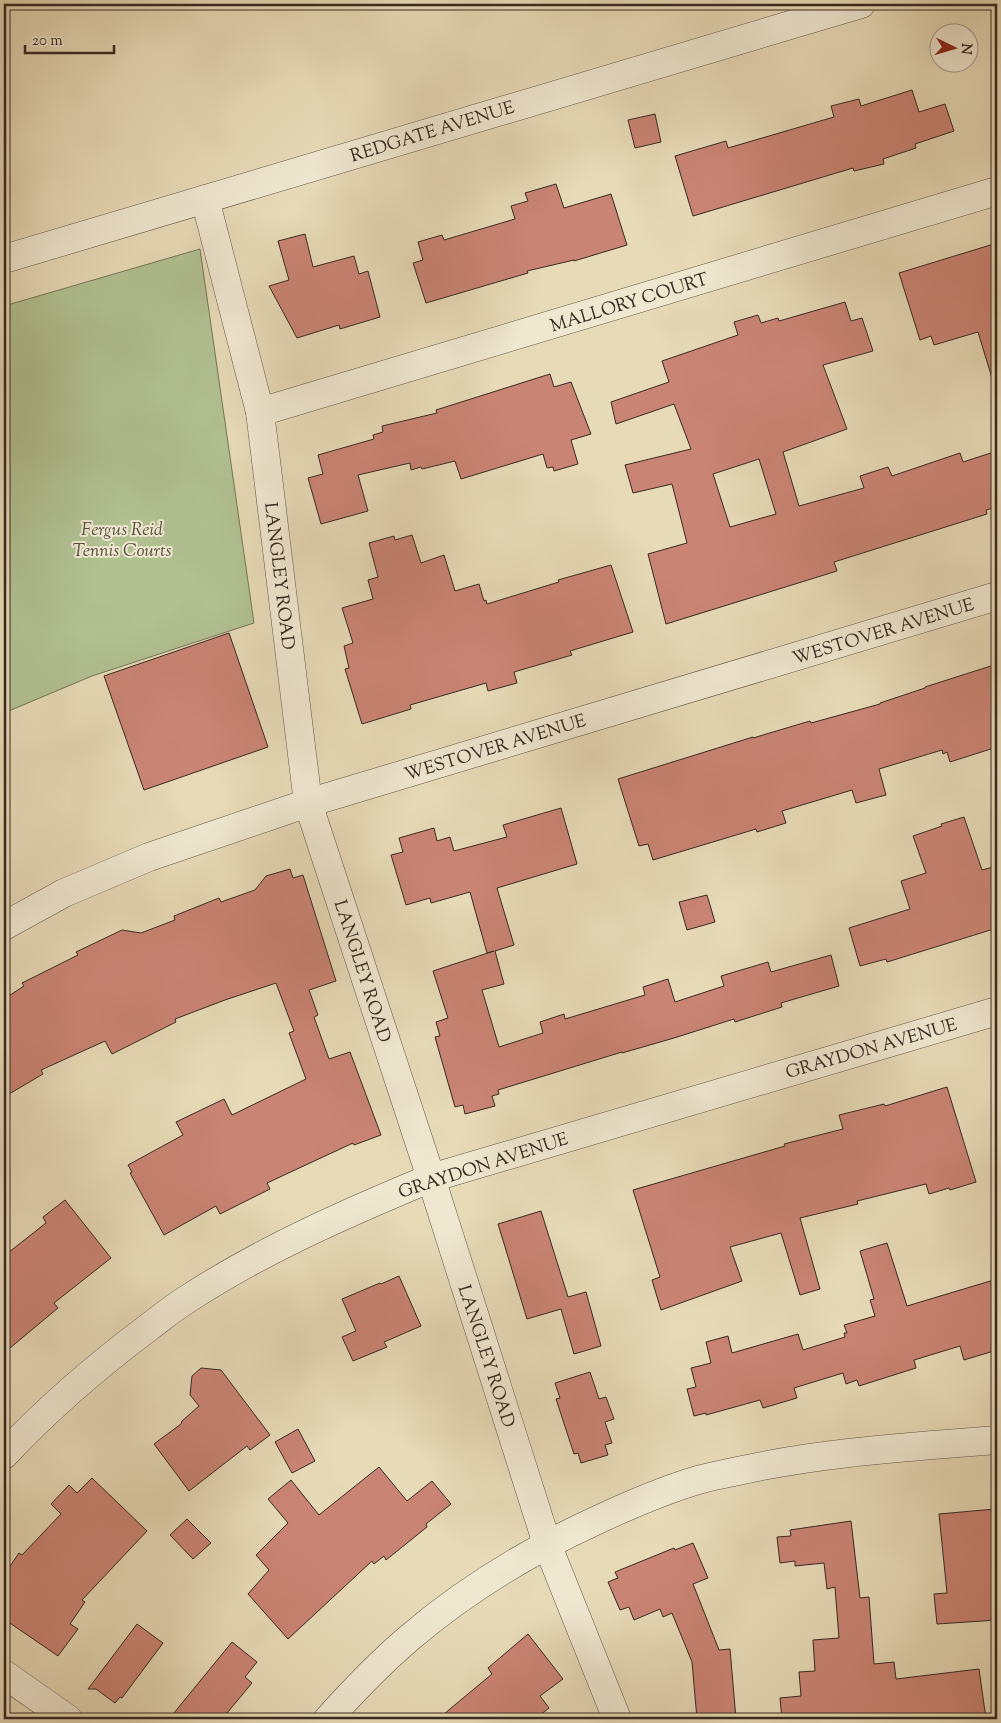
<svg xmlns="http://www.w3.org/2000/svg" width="1001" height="1723" font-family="'Sorts Mill Goudy',serif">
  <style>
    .green { fill: #b1c192; stroke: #74765a }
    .building { fill: #ca8474; stroke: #362a21; fill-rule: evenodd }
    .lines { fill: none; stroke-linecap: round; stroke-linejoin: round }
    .minor-casing { stroke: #625646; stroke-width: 29 }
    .minor { stroke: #efe7d0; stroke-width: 28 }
    .labels { text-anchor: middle; stroke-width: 4; stroke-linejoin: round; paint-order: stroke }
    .street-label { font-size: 18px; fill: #362a21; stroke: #efe7d0 }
    .park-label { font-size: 18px; font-style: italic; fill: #55503d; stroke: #efe7d0 }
  </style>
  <rect width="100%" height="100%" fill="#e7dab7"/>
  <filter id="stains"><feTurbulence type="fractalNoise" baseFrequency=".004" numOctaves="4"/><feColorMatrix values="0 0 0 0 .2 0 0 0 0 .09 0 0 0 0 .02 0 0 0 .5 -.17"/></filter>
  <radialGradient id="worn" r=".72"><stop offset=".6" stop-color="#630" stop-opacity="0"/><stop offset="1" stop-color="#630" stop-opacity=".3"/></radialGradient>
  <path class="green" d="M 200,249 L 254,623 L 92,676 L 4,713 L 4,306 Z"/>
  <g class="building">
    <path d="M 912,90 L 919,112 L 945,104 L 954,131 L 915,144 L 916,148 L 883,159 L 884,164 L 854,171 L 853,168 L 693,216 L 675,156 L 726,141 L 728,148 L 834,117 L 831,106 L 859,99 L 861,106 Z"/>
    <path d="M 655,114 L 661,142 L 635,148 L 628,120 Z"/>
    <path d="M 556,184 L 564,208 L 611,194 L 627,245 L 574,261 L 574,260 L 527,271 L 528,273 L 426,303 L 413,263 L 423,260 L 418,242 L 442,235 L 444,240 L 515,219 L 511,206 L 528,201 L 525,193 Z"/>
    <path d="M 305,234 L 313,267 L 354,256 L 359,274 L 368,271 L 380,317 L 340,329 L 339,325 L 297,338 L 269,286 L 289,280 L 278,241 Z"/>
    <path d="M 997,243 L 997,377 L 992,378 L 978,332 L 934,345 L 931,336 L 920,340 L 899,273 Z"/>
    <path d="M 845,302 L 851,321 L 862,318 L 873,351 L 823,365 L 847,429 L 783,452 L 799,506 L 864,488 L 860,476 L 888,467 L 892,476 L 960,453 L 963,462 L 997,451 L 997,507 L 986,510 L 987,514 L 834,562 L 837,571 L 666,624 L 648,554 L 687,543 L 672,484 L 633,493 L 625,465 L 691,449 L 674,404 L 616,424 L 611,402 L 669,382 L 662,361 L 738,335 L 734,322 L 758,315 L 761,323 L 778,318 L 779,321 ZM 759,459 L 776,514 L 730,527 L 713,474 Z"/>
    <path d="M 550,374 L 554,387 L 571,382 L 591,434 L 571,440 L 578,464 L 554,471 L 553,467 L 547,468 L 543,454 L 461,479 L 455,461 L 422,469 L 421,467 L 411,470 L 410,463 L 358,475 L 368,511 L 321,524 L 308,478 L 323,474 L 318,455 L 374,439 L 373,435 L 383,432 L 382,426 L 437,413 L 436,410 Z"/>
    <path d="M 412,535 L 421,563 L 444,555 L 455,591 L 479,584 L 484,601 L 486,600 L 487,604 L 559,582 L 558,580 L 611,565 L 633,632 L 570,651 L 572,655 L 514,672 L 517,683 L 488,691 L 486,683 L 410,705 L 411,709 L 362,724 L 345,669 L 349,668 L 344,646 L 353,643 L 342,608 L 373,599 L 368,580 L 378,577 L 369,543 L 394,536 L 395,540 Z"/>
    <path d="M 229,633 L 268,747 L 144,790 L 104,676 Z"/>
    <path d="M 997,664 L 997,747 L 950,762 L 947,752 L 943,754 L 942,750 L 879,769 L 886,795 L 856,803 L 852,790 L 782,811 L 786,823 L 757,832 L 756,829 L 653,860 L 648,844 L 639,846 L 618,779 L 753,737 L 753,738 L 810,721 L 811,723 L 880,704 L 880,703 L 925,688 L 925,687 Z"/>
    <path d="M 561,808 L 577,864 L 497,888 L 514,945 L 495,951 L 504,984 L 482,990 L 499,1047 L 543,1033 L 540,1022 L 564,1014 L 565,1019 L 645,995 L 643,987 L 668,979 L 675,1002 L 724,986 L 721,976 L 768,962 L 771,972 L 831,955 L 839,986 L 781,1003 L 782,1007 L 735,1022 L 734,1019 L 674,1038 L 622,1053 L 622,1052 L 498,1090 L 499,1094 L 492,1096 L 495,1106 L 465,1114 L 463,1105 L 455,1107 L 435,1037 L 440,1036 L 436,1022 L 448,1018 L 433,971 L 494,951 L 487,953 L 470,892 L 431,903 L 430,898 L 406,905 L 391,855 L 403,852 L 399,838 L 434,828 L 437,841 L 450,837 L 454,851 L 507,837 L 503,825 Z"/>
    <path d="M 964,817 L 982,870 L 997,866 L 997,928 L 887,962 L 886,959 L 860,966 L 849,928 L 910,909 L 901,881 L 926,873 L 913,836 L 942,826 L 941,824 Z"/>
    <path d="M 290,869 L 293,878 L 303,875 L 336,981 L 309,990 L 318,1015 L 314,1017 L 329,1059 L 350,1052 L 381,1135 L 354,1145 L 353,1143 L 267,1183 L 270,1189 L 220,1214 L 216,1206 L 164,1235 L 130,1173 L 132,1172 L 128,1165 L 183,1135 L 176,1122 L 224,1099 L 232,1115 L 306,1079 L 289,1033 L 294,1031 L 276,983 L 225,1000 L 175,1019 L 176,1022 L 112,1054 L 105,1041 L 41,1070 L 43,1074 L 4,1097 L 4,999 L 24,986 L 22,983 L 78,955 L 76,952 L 122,930 L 141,933 L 175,920 L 174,916 L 219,898 L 221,902 L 255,890 L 266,876 Z"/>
    <path d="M 707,895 L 715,922 L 687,930 L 679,902 Z"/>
    <path d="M 947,1087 L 976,1182 L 950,1190 L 949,1188 L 929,1194 L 926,1184 L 857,1201 L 858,1204 L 800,1218 L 820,1289 L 800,1295 L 781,1233 L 730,1247 L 742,1281 L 661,1310 L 652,1280 L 660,1277 L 633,1190 L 785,1146 L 784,1144 L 843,1129 L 839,1115 L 884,1104 L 885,1106 Z"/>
    <path d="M 65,1200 L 111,1258 L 54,1303 L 58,1308 L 4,1353 L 4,1256 L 46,1223 L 43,1217 Z"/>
    <path d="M 541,1211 L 568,1297 L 586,1292 L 601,1346 L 574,1354 L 561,1309 L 527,1319 L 498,1224 Z"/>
    <path d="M 887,1243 L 907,1306 L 997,1279 L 997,1350 L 964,1360 L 960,1346 L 914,1360 L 916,1368 L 859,1386 L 857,1380 L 846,1384 L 843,1373 L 794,1388 L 797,1398 L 763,1408 L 760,1400 L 706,1415 L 706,1413 L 694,1416 L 687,1389 L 696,1387 L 691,1368 L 711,1363 L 706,1342 L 728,1336 L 732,1353 L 798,1334 L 803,1350 L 845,1337 L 844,1333 L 847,1333 L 844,1325 L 875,1316 L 870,1300 L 874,1299 L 860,1251 Z"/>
    <path d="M 399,1276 L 421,1326 L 384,1342 L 387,1347 L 353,1361 L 342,1337 L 356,1331 L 342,1299 L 380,1283 L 381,1284 Z"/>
    <path d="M 201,1368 L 221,1370 L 270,1435 L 250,1450 L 247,1446 L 189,1491 L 154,1444 L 181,1424 L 182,1421 L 199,1406 L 190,1395 L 192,1376 Z"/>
    <path d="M 590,1372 L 599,1399 L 606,1397 L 614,1419 L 605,1422 L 612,1443 L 605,1445 L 608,1455 L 581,1463 L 578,1453 L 574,1454 L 556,1399 L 560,1398 L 555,1383 Z"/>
    <path d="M 298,1429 L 315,1461 L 292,1473 L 275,1442 Z"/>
    <path d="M 379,1467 L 407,1501 L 432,1481 L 451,1504 L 426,1524 L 427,1527 L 386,1560 L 384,1556 L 374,1564 L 372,1561 L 288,1639 L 248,1594 L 269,1570 L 256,1555 L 288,1523 L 268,1499 L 291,1480 L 319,1515 Z"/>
    <path d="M 92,1478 L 147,1531 L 82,1600 L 85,1602 L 70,1624 L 78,1629 L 58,1656 L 4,1619 L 4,1575 L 19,1553 L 22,1555 L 61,1514 L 51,1504 L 69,1485 L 77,1493 Z"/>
    <path d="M 995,1509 L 997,1535 L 997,1620 L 937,1624 L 934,1594 L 947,1593 L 939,1514 Z"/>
    <path d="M 187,1519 L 211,1543 L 193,1559 L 170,1535 Z"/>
    <path d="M 851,1521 L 860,1598 L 869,1597 L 874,1664 L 894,1662 L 896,1679 L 979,1669 L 986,1719 L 782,1719 L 780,1698 L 801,1696 L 799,1672 L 815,1671 L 813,1640 L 839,1638 L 835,1587 L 827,1589 L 824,1563 L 795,1566 L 795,1561 L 780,1563 L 777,1537 L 791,1536 L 790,1530 Z"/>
    <path d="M 693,1543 L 708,1578 L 693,1584 L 719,1650 L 730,1649 L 736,1719 L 697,1719 L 692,1662 L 672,1613 L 663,1617 L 660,1609 L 634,1620 L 629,1607 L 620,1610 L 608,1582 L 618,1578 L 615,1572 L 674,1548 L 675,1550 Z"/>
    <path d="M 137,1624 L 163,1643 L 122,1698 L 120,1697 L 115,1703 L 96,1689 L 88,1689 Z"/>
    <path d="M 528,1634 L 563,1679 L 540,1696 L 549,1708 L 535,1719 L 438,1719 L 492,1674 L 488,1668 Z"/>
    <path d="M 232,1642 L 257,1662 L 245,1677 L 252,1683 L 222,1719 L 169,1719 Z"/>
  </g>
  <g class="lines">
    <g class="minor-casing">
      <g id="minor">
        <path d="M 205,199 L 260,412 L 308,803 L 431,1178 L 547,1544 L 617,1719"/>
        <path d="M 4,259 L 861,4"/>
        <path d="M 260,412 L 997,191"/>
        <path d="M 4,926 L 64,893 L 149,857 L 308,803 L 997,596"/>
        <path d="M 4,1455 C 48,1408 97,1366 149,1327 C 161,1318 173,1308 186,1300 C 262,1250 347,1213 431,1178 L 997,1011"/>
        <path d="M 4,1674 L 68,1719"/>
        <path d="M 328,1719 C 353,1691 379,1664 408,1639 C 464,1591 526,1553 593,1522 C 627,1506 661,1491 698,1480 C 711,1476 725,1474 738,1471 C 823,1452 910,1447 997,1440"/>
      </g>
    </g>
    <use href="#minor" class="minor"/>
  </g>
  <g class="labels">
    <g class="street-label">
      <text transform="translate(432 131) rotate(-17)" y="6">REDGATE AVENUE</text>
      <text transform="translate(629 302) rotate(-17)" y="6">MALLORY COURT</text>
      <text transform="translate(280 576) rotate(83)" y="6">LANGLEY ROAD</text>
      <text transform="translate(883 631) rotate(-17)" y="6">WESTOVER AVENUE</text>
      <text transform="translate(495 747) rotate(-17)" y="6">WESTOVER AVENUE</text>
      <text transform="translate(363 971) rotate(72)" y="6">LANGLEY ROAD</text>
      <text transform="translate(871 1048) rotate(-16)" y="6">GRAYDON AVENUE</text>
      <text transform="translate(483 1165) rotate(-18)" y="6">GRAYDON AVENUE</text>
      <text transform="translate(487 1356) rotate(72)" y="6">LANGLEY ROAD</text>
    </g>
    <g class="park-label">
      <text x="122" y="535">Fergus Reid<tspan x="122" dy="21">Tennis Courts</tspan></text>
    </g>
  </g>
  <rect width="1001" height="1723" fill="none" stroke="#e7dab7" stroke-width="20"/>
  <rect x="5" y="5" width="991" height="1713" fill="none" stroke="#362a21" stroke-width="2.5"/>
  <rect x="10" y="10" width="981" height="1703" fill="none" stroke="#362a21"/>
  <g transform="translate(954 48) rotate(95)"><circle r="24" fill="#efe7d0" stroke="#a59b8a"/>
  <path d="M0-4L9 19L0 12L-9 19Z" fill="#8f2418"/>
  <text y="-8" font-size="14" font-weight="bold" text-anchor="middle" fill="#362a21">N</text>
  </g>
  <path d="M25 45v8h89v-8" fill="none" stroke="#362a21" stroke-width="2.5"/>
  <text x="32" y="45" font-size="15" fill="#362a21" stroke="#efe7d0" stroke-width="4" paint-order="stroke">20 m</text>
  <rect width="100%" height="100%" filter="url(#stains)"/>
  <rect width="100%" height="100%" fill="url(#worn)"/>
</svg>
